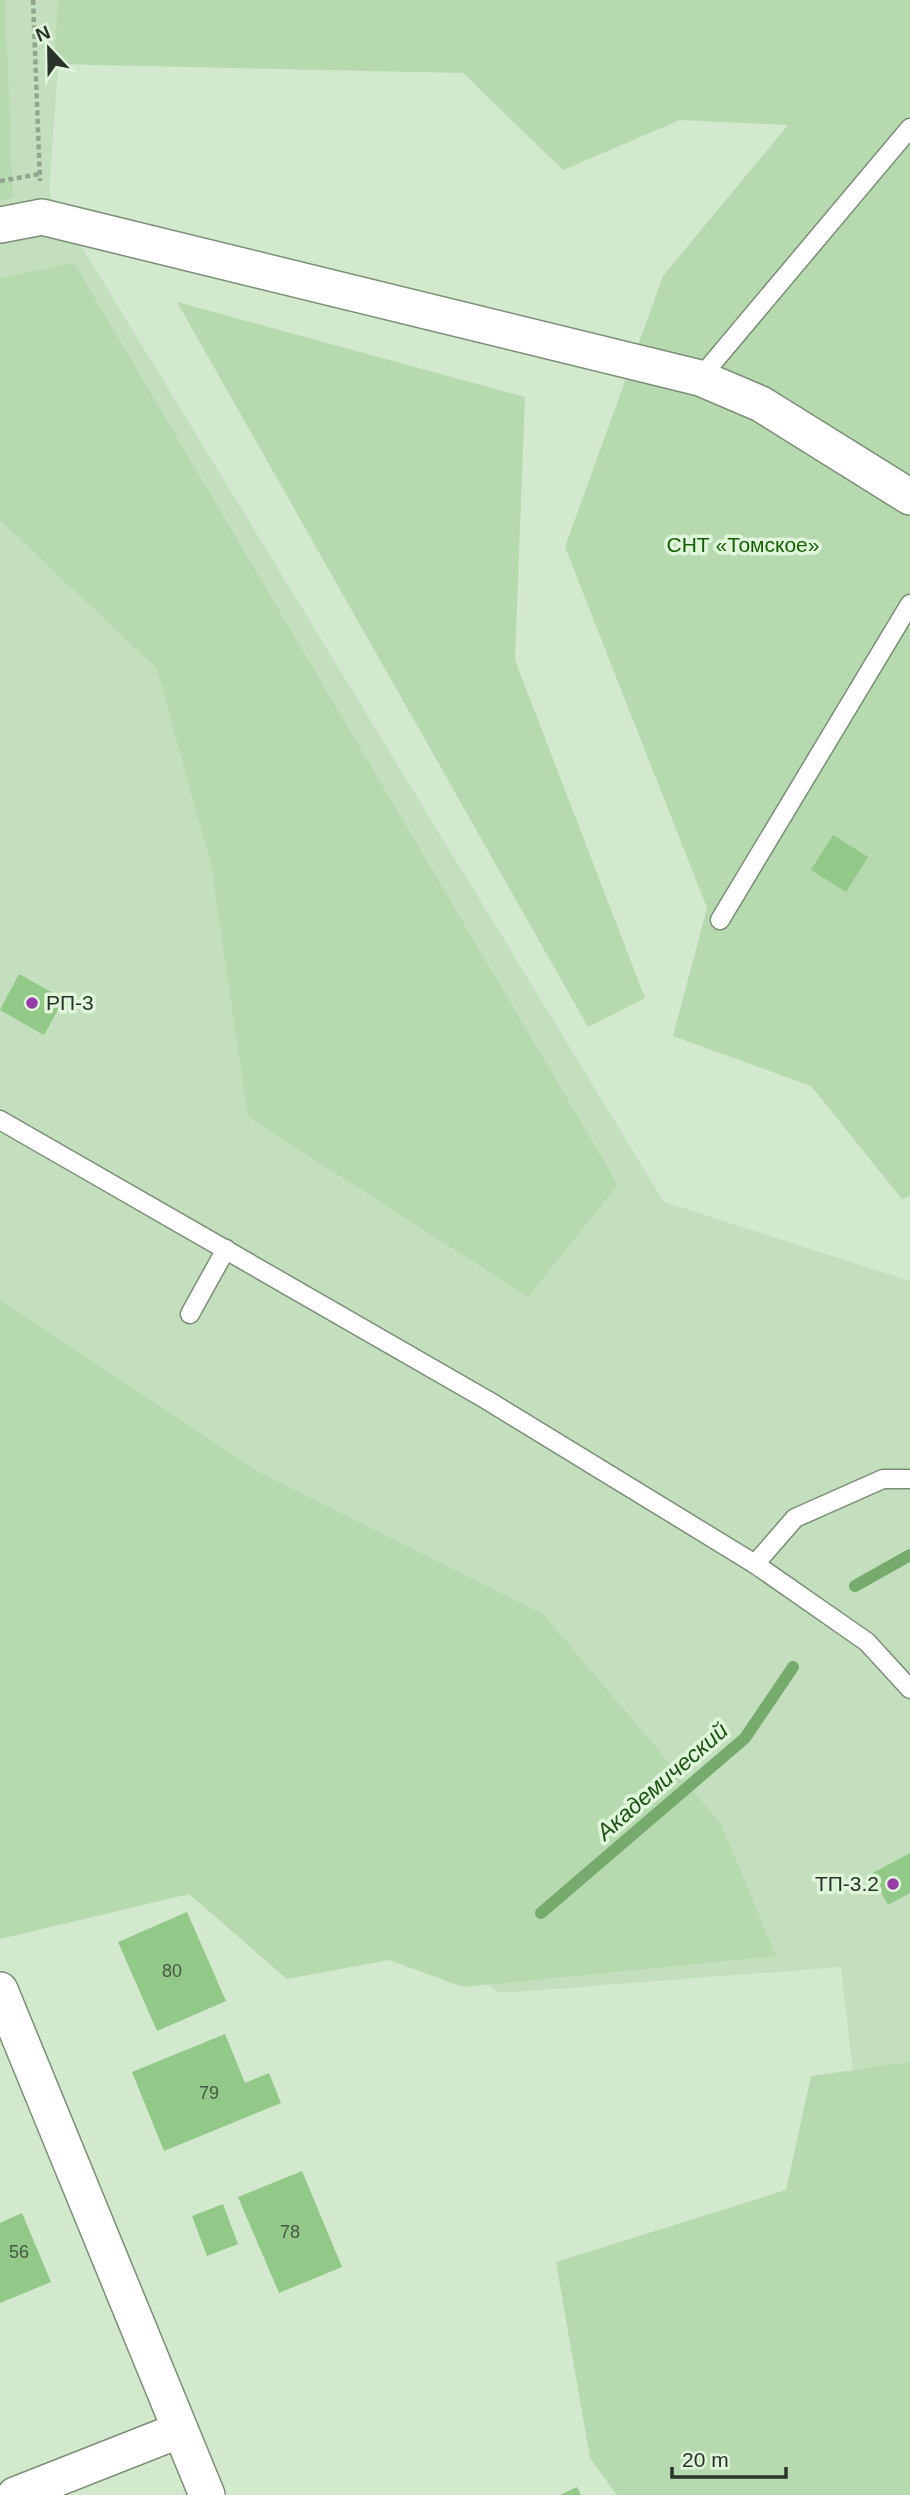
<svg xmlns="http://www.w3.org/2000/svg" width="910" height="2495" font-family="Arial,sans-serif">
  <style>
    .built { fill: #c3dfbe }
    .green { fill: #b6d9af }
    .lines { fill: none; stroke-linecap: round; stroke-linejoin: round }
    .stream { stroke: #76ab6d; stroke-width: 12 }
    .building { fill: #92c888 }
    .lane-casing { stroke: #7a8f76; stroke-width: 21 }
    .street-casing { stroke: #7a8f76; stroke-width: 38 }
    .path { stroke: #92a48f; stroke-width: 4.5; stroke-dasharray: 5 3.5; stroke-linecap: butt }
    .lane { stroke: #fff; stroke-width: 18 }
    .street { stroke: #fff; stroke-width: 35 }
    .poi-dot { fill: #973da8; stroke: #dff6da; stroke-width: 2.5 }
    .labels { text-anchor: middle; stroke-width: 7; stroke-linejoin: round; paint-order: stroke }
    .number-label { font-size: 18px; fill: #455942 }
    .park-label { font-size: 21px; fill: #165e05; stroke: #dff6da }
    .poi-label { font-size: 21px; fill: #2b342a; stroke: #dff6da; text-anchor: start }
    .water-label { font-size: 23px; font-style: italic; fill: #1e5215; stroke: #dff6da }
  </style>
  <rect width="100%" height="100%" fill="#d2e9cd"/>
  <path class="built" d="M 0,0 L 63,0 L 49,193 L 664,1202 L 910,1281 L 910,2495 L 890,2398 L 841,1967 L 500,1993 L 0,1638 Z"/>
  <g class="green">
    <path d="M 0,0 L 5,0 L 13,197 L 0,201 Z"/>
    <path d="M 58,0 L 910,0 L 910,1196 L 902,1199 L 811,1086 L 673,1036 L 707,908 L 565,547 L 663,276 L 788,125 L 680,120 L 563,170 L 463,73 L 54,64 Z"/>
    <path d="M 74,263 L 618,1185 L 528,1297 L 248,1117 L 211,864 L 157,669 L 0,520 L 0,278 Z"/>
    <path d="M 177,302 L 525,397 L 515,660 L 645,998 L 588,1027 Z"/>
    <path d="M 0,1300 L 259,1472 L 543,1614 L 721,1824 L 776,1956 L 463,1987 L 389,1960 L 287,1979 L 189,1894 L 0,1939 Z"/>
    <path d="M 910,2062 L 910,2495 L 617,2495 L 590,2458 L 556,2262 L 786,2190 L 811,2076 Z"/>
  </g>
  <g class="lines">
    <g class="stream">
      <path d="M 855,1586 L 910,1555"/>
      <path d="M 541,1913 L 745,1738 L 793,1667"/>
    </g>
  </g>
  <g class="building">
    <path d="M 833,835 L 868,857 L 846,892 L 811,870 Z"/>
    <path d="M 19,974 L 64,999 L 44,1035 L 0,1010 Z"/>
    <path d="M 910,1853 L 910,1893 L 888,1905 L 871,1874 Z"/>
    <path d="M 187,1912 L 226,2001 L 157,2031 L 118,1942 Z"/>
    <path d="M 225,2034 L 245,2083 L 269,2073 L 281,2103 L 164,2151 L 132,2072 Z"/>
    <path d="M 302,2171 L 342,2267 L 279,2293 L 238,2197 Z"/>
    <path d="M 223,2204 L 238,2244 L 207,2256 L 192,2216 Z"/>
    <path d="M 22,2213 L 51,2282 L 0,2303 L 0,2223 Z"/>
    <path d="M 577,2487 L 581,2495 L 560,2495 Z"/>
  </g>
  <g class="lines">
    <g class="lane-casing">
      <g id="lane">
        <path d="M 700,378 L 910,128"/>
        <path d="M 720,920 L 910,604"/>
        <path d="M 0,1120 L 487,1400 L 755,1564 L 867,1642 L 910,1689"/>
        <path d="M 190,1314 L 226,1249"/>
        <path d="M 755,1564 L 795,1518 L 883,1479 L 910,1479"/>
      </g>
    </g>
    <g class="street-casing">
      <g id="street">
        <path d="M 0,225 L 42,217 L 700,378 L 761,404 L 910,497"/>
        <path d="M 0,1990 L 207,2495"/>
        <path d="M 15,2495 L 180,2430"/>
      </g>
    </g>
    <g class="path">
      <path d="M 33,0 L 40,181"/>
      <path d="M 0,181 L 40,174"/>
    </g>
    <use href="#lane" class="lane"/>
    <use href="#street" class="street"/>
  </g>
  <g class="poi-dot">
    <circle cx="32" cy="1003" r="7"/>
    <circle cx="893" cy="1884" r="7"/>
  </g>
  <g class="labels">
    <g class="number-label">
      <text x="172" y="1977">80</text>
      <text x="209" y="2099">79</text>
      <text x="290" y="2238">78</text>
      <text x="19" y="2258">56</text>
    </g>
    <g class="park-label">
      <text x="743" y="552">СНТ «Томское»</text>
    </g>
    <g class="poi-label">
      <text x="46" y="1010">РП-3</text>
      <text x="879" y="1891" text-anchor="end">ТП-3.2</text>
    </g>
    <g class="water-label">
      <text transform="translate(662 1781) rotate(-41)" y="8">Академический</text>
    </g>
  </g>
  <g transform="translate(49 49) rotate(338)" stroke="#dff6da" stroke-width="5" paint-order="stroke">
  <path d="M0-5L12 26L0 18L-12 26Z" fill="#2b342a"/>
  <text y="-10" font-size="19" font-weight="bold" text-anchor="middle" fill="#2b342a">N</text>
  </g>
  <path d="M672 2467v10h114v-10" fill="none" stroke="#2b342a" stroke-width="3.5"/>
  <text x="682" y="2467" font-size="21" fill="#2b342a" stroke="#dff6da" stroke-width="5" paint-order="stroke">20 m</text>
</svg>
